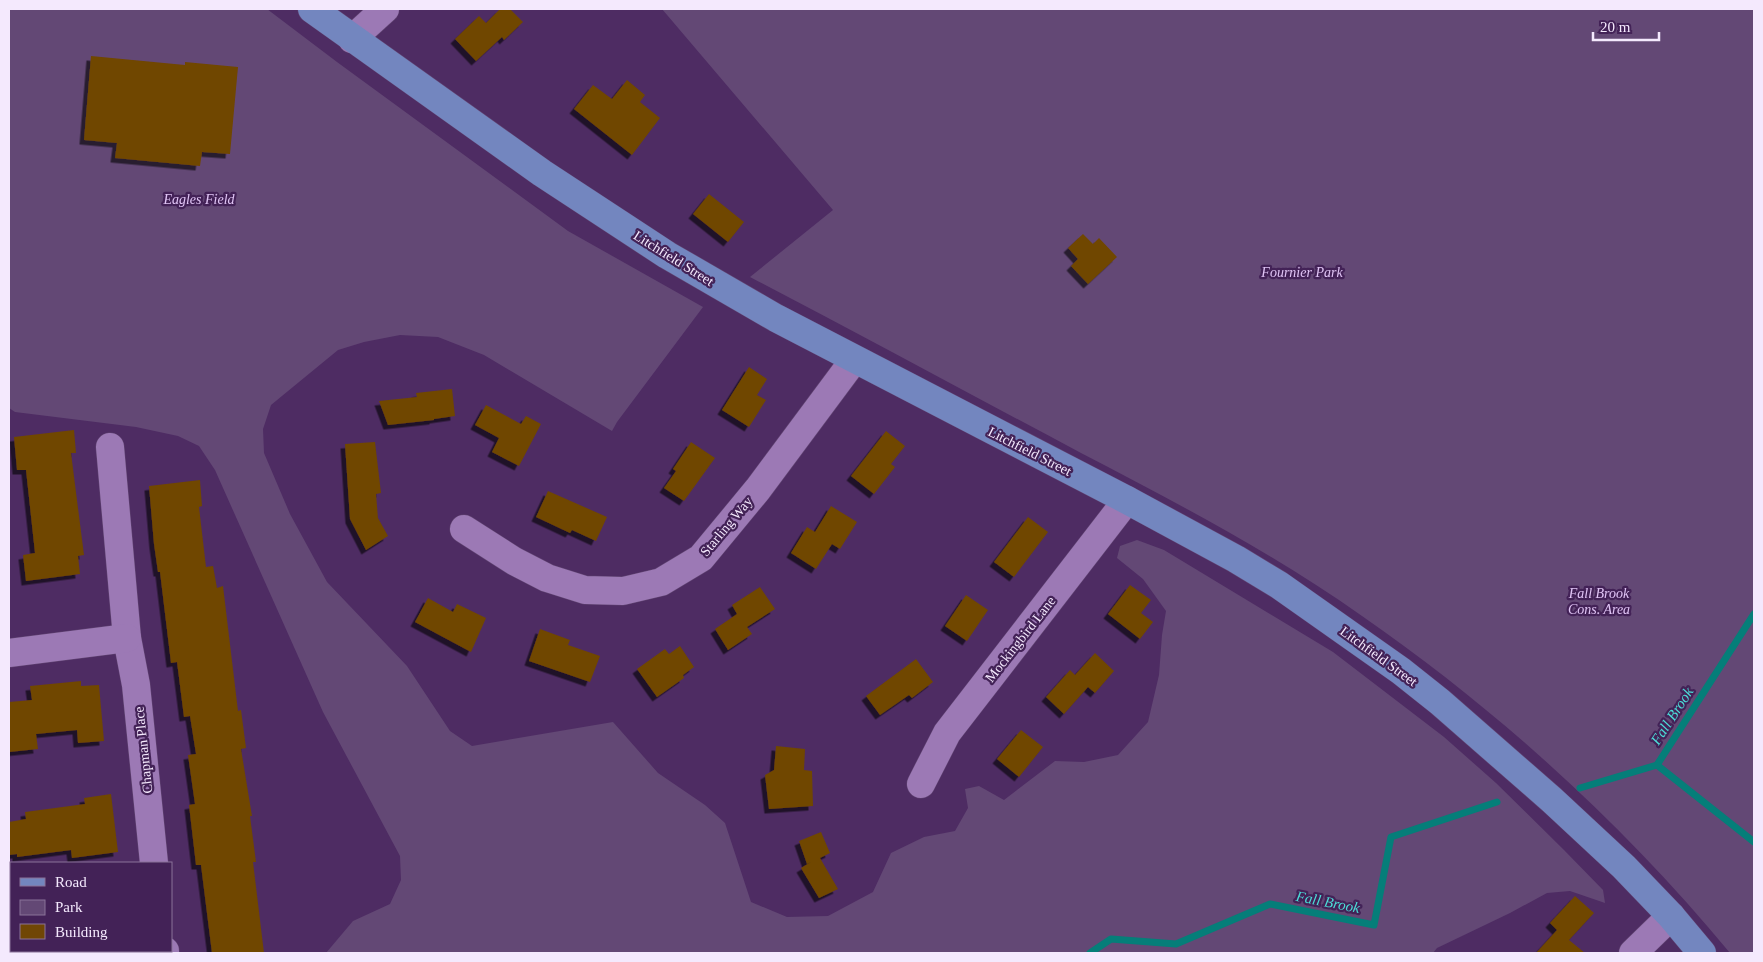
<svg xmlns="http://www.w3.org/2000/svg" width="1763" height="962" font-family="Georgia,serif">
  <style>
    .green { fill: #634875 }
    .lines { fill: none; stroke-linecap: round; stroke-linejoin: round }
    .stream { stroke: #057e79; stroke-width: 7 }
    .building { fill: #704605; filter: url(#shadow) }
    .minor-casing { stroke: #614572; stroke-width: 29 }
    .major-casing { stroke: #614572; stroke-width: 29 }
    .minor { stroke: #9c79b5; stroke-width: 28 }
    .major { stroke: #7386bf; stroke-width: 28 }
    .labels { text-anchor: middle; stroke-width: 4.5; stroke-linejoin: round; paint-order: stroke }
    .park-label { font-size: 14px; font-style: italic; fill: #e0c4f5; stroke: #432257 }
    .street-label { font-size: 14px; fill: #f4e9fd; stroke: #432257 }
    .water-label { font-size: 15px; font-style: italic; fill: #4cdcd6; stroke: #432257 }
  </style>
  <defs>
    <filter id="shadow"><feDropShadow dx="-4.5" dy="4.5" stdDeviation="0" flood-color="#0009"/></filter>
  </defs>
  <rect width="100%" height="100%" fill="#4e2c63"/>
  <g class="green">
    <path d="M 9,9 L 267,9 L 337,62 L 568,231 L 703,307 L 617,422 L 612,431 L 484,355 L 438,337 L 400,335 L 364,342 L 338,350 L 271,405 L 263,429 L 264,453 L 290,514 L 327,582 L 407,666 L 450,731 L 472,746 L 613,722 L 658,773 L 705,805 L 725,823 L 751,902 L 787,917 L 828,916 L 873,892 L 891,853 L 924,837 L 955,831 L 968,808 L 965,789 L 979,786 L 1004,800 L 1055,761 L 1084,762 L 1118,755 L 1148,722 L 1159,675 L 1162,635 L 1166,611 L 1143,579 L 1117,558 L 1120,546 L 1137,540 L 1164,550 L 1333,652 L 1444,737 L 1496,783 L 1564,850 L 1603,890 L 1605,903 L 1570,891 L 1547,893 L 1510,913 L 1437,948 L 1433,953 L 326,953 L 353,921 L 390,904 L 401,880 L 400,856 L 323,712 L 215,470 L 199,446 L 178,436 L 136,427 L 15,412 L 9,408 Z"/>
    <path d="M 662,9 L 1754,9 L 1754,953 L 1730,953 C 1624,825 1499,711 1362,616 C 1273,553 1177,503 1081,453 C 970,394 861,335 750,277 L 833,210 Z"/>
  </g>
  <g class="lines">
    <g class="stream">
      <path d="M 1657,765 L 1754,842"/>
      <path d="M 1580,788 L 1657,765 L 1754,614"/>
      <path d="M 1090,953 L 1111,939 L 1176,944 L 1270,904 L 1374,925 L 1391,837 L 1497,802"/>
    </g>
  </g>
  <g class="building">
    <path d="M 500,9 L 510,9 L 523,22 L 504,40 L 502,37 L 476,61 L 455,39 L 479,16 L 486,23 Z"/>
    <path d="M 91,56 L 185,65 L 185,62 L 238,67 L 230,154 L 202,152 L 200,166 L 115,158 L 117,143 L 84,140 Z"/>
    <path d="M 627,80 L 645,95 L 640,102 L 660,118 L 632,155 L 574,109 L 593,85 L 612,99 Z"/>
    <path d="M 709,194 L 744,222 L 728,242 L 693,214 Z"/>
    <path d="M 1083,234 L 1093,244 L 1099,238 L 1117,257 L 1088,284 L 1071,266 L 1078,259 L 1068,248 Z"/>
    <path d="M 749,367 L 767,379 L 757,395 L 766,400 L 749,427 L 722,410 Z"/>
    <path d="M 452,389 L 455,416 L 434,419 L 434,420 L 388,425 L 379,401 L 417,397 L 416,393 Z"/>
    <path d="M 486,405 L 521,424 L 526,416 L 541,424 L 519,466 L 492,452 L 499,438 L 475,425 Z"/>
    <path d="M 74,430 L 76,453 L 71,453 L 84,555 L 78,556 L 80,574 L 26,581 L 23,555 L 35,553 L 26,470 L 17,470 L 14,437 Z"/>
    <path d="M 886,431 L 905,446 L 891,464 L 895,467 L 874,494 L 851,476 Z"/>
    <path d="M 375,442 L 381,493 L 376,494 L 378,518 L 388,536 L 366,550 L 350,519 L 345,444 Z"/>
    <path d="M 691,442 L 715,458 L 684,501 L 664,488 L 676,471 L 673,469 Z"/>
    <path d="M 200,480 L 202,506 L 199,507 L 206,567 L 213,566 L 217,588 L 223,586 L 238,711 L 241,710 L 246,748 L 241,749 L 252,816 L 250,816 L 256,862 L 253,862 L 264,953 L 212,953 L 201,865 L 196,865 L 189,805 L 195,804 L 188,755 L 196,754 L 190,716 L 184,717 L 177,662 L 171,663 L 160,572 L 158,572 L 154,544 L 149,486 Z"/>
    <path d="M 548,491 L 607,517 L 596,541 L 572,530 L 570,533 L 536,517 Z"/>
    <path d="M 831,506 L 857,522 L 840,549 L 832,544 L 816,569 L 791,553 L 807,527 L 815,532 Z"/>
    <path d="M 1028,517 L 1048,532 L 1014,577 L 994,562 Z"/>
    <path d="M 1130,585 L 1151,600 L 1141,613 L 1153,622 L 1140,639 L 1108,614 Z"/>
    <path d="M 760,587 L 775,609 L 747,627 L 752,634 L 728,650 L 715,629 L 737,614 L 732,605 Z"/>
    <path d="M 966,595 L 988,610 L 967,641 L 945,626 Z"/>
    <path d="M 428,598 L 453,612 L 457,604 L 486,618 L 471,652 L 415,622 Z"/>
    <path d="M 540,629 L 570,640 L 568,645 L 600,656 L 590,682 L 529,661 Z"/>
    <path d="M 680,646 L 694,667 L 683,675 L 684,678 L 657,697 L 637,669 L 665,649 L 669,654 Z"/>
    <path d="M 1095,653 L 1114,671 L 1095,693 L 1088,687 L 1064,714 L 1046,697 L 1070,670 L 1075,675 Z"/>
    <path d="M 916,659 L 933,682 L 912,698 L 909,695 L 880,715 L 866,696 Z"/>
    <path d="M 81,681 L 81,686 L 99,685 L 104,741 L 78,743 L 77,730 L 36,734 L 38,749 L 9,752 L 9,702 L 32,700 L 30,686 Z"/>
    <path d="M 1021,730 L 1043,747 L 1019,777 L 997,759 Z"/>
    <path d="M 776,746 L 805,749 L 804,770 L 812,771 L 813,806 L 769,809 L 765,775 L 774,770 Z"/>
    <path d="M 111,794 L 118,852 L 72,858 L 71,850 L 17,857 L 17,854 L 9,855 L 9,822 L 26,819 L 25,812 L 85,804 L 84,798 Z"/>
    <path d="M 821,832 L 830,853 L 820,858 L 838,889 L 819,898 L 801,868 L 811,862 L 807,864 L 799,841 Z"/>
    <path d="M 1575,896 L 1594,913 L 1569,940 L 1585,953 L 1536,953 L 1557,930 L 1550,923 Z"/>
  </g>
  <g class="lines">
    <g class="minor-casing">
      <g id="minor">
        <path d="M 352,39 L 385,9"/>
        <path d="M 110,447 L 127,638 L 136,685 L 154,863"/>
        <path d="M 464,529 L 514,561 L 547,578 L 585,590 L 623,591 L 661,582 L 701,558 L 758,489 L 854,360"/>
        <path d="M 9,653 L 127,638"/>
        <path d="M 921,784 L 947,733 L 1127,500"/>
        <path d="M 9,909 L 11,908"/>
        <path d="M 165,951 L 165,953"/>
        <path d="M 1633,953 L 1671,916"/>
      </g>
    </g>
    <g class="major-casing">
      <path id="major" d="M 312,9 L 542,173 L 667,255 L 776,318 L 1127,500 L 1236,559 L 1279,585 L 1401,671 L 1440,702 L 1552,800 L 1624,867 L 1671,916 L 1702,953"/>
    </g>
    <use href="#minor" class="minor"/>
    <use href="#major" class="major"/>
  </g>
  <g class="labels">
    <g class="park-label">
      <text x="199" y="204">Eagles Field</text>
      <text x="1302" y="277">Fournier Park</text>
      <text x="1599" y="598">Fall Brook<tspan x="1599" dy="16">Cons. Area</tspan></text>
    </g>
    <g class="street-label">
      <text transform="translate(674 258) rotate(32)" y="5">Litchfield Street</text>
      <text transform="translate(1030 451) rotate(27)" y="5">Litchfield Street</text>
      <text transform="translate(726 526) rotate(-50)" y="5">Starling Way</text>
      <text transform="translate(1020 639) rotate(-52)" y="5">Mockingbird Lane</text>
      <text transform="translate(1379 656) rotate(36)" y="5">Litchfield Street</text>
      <text transform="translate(143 750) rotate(-96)" y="5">Chapman Place</text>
    </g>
    <g class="water-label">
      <text transform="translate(1672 716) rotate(-57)" y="5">Fall Brook</text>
      <text transform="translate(1328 902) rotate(11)" y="5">Fall Brook</text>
    </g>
  </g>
  <rect width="1763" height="962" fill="none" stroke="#f4e9fd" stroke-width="20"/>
  <rect x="10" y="862" width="162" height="90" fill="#432257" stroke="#8a7299"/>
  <rect x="20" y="878" width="25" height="8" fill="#7386bf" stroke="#8a7299"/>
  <text x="55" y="887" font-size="15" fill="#f4e9fd">Road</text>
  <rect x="20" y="900" width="25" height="15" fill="#634875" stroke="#8a7299"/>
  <text x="55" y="912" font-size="15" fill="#f4e9fd">Park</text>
  <rect x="20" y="924" width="25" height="15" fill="#704605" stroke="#8a7299"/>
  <text x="55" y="937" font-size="15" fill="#f4e9fd">Building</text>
  <path d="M1593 32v8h66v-8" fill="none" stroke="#f4e9fd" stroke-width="2.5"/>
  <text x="1600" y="32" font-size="15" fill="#f4e9fd" stroke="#432257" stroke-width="4" paint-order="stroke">20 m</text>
</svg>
